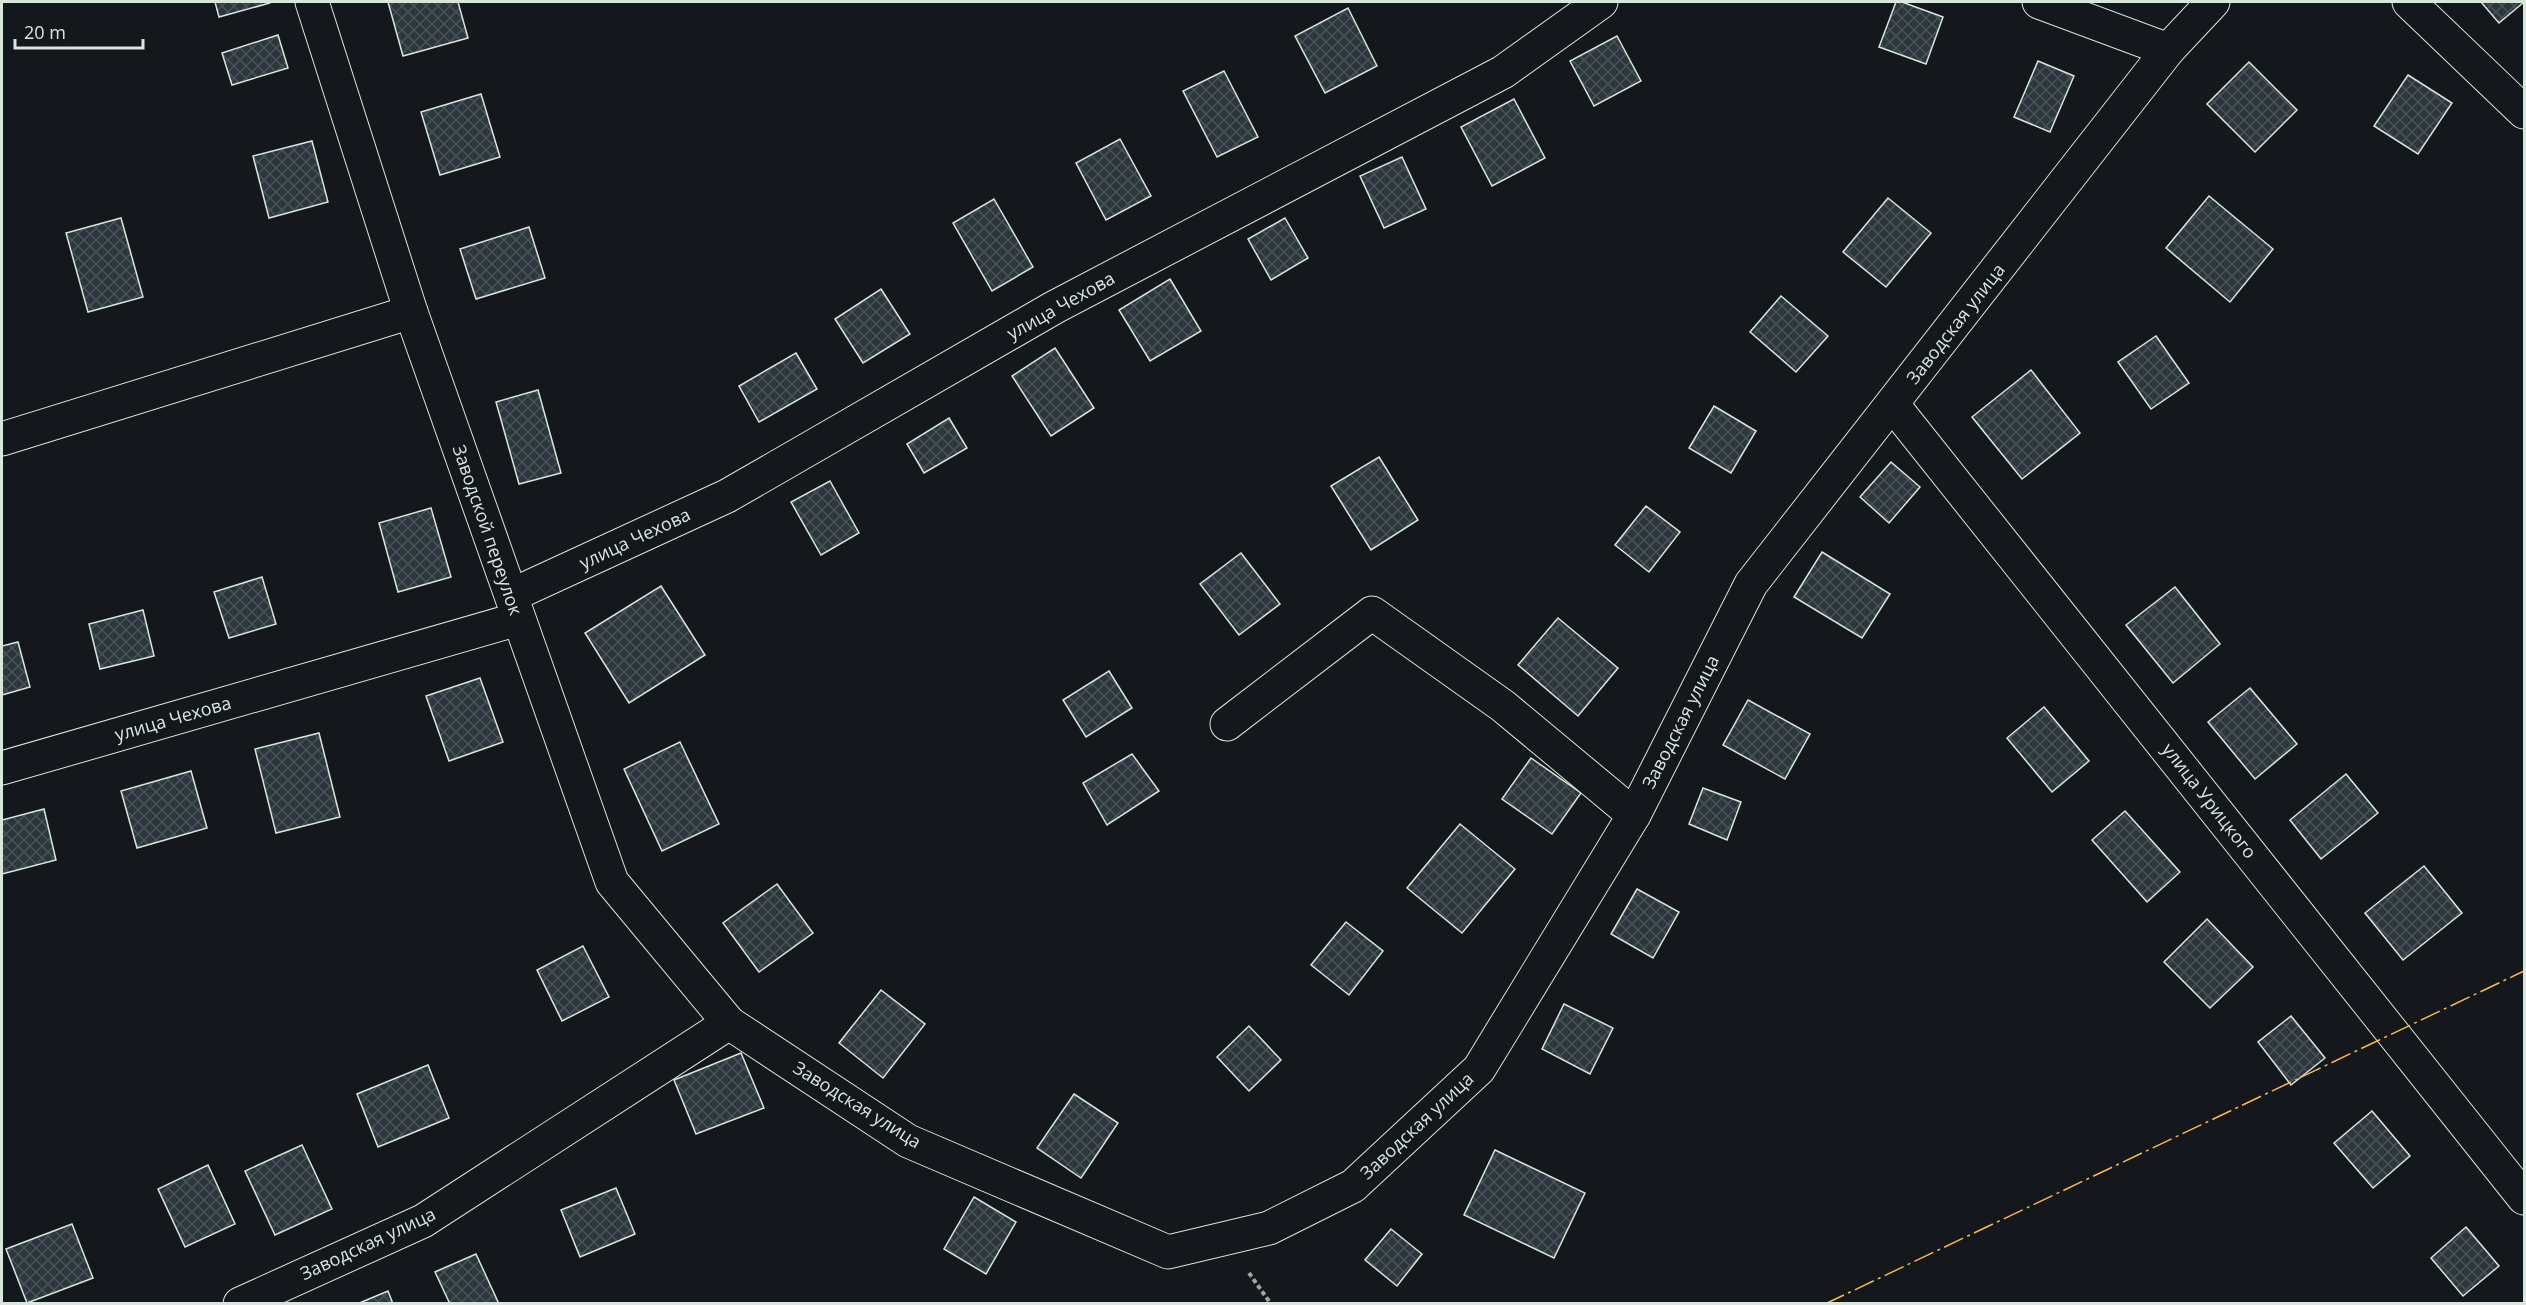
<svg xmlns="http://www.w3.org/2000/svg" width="2526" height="1305" font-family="'Open Sans',sans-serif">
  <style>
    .building { fill: url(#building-cross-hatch); stroke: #d8e6dc; stroke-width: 1.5 }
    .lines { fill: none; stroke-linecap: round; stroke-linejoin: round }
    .minor-casing { stroke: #d8e6dc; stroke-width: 35 }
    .path { stroke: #9da8a2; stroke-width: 4; stroke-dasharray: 4.5 3; stroke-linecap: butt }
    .minor { stroke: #14181c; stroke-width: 33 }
    .power { stroke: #ffb74d; stroke-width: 1.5; stroke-dasharray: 21 4.5 3 4.5; stroke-linecap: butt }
    .labels { text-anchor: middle; stroke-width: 4.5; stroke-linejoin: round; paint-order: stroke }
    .street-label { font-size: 18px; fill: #d8e6dc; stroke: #14181c }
  </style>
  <defs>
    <pattern id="building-cross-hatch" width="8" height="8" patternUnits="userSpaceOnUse" patternTransform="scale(1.5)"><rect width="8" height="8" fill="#2c363c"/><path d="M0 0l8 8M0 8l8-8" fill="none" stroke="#4a5358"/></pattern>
  </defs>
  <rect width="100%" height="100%" fill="#14181c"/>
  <g class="building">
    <path d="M 215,2 L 270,2 L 270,3 L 219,17 Z"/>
    <path d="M 388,2 L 458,2 L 468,38 L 403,56 Z"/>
    <path d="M 1896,2 L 1902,2 L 1943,17 L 1926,64 L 1879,47 Z"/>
    <path d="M 2481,2 L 2524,2 L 2499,23 Z"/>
    <path d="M 1348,8 L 1377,66 L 1325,93 L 1295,36 Z"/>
    <path d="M 278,35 L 288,68 L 232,85 L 222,53 Z"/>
    <path d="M 1617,36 L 1641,81 L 1594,106 L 1570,61 Z"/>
    <path d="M 2038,61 L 2074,76 L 2050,132 L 2014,117 Z"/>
    <path d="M 2249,62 L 2297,110 L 2255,152 L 2207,104 Z"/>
    <path d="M 1224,71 L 1258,137 L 1217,157 L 1183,91 Z"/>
    <path d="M 2408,75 L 2452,103 L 2418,154 L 2374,126 Z"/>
    <path d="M 481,94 L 500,157 L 440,175 L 421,112 Z"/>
    <path d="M 1514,99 L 1545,158 L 1492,186 L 1461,127 Z"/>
    <path d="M 1120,139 L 1151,196 L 1106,220 L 1076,163 Z"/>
    <path d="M 312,141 L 328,202 L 269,218 L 253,156 Z"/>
    <path d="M 1402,157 L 1426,209 L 1384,228 L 1360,176 Z"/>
    <path d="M 2209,196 L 2273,249 L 2230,302 L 2166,248 Z"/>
    <path d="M 1888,198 L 1931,233 L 1886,287 L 1843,252 Z"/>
    <path d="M 994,199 L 1033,267 L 992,291 L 953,223 Z"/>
    <path d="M 121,218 L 143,297 L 88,312 L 66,233 Z"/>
    <path d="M 1285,218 L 1308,258 L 1271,280 L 1248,239 Z"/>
    <path d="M 529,227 L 545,278 L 476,299 L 460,249 Z"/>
    <path d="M 1170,279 L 1201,331 L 1150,361 L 1119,310 Z"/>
    <path d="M 881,289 L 910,334 L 863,363 L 835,319 Z"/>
    <path d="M 1781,296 L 1828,336 L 1796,372 L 1750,332 Z"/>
    <path d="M 2156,336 L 2189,383 L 2151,409 L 2118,362 Z"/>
    <path d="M 1055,348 L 1094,408 L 1051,436 L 1012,376 Z"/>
    <path d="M 796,353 L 817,389 L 759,422 L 739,386 Z"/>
    <path d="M 2031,370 L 2080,433 L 2022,479 L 1972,417 Z"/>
    <path d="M 538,390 L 561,473 L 519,484 L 496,402 Z"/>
    <path d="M 1714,406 L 1756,431 L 1731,473 L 1689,448 Z"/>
    <path d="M 949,418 L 967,448 L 924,473 L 907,444 Z"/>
    <path d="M 1379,457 L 1418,520 L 1371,550 L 1331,486 Z"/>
    <path d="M 1891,462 L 1920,487 L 1889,523 L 1860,497 Z"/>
    <path d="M 830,481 L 859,533 L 821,555 L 791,502 Z"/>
    <path d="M 1646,506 L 1680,532 L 1649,572 L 1615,545 Z"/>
    <path d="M 431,508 L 451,577 L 398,592 L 379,523 Z"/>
    <path d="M 1822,552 L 1890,594 L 1862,638 L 1794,597 Z"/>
    <path d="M 1241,553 L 1280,604 L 1239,635 L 1200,584 Z"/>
    <path d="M 262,577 L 276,624 L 229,638 L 214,592 Z"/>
    <path d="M 661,586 L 705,655 L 629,703 L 585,633 Z"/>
    <path d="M 2175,587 L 2220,644 L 2173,683 L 2126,625 Z"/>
    <path d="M 143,610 L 154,656 L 100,669 L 89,624 Z"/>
    <path d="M 1558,618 L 1618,668 L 1578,716 L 1518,665 Z"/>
    <path d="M 18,642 L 30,687 L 2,695 L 2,646 Z"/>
    <path d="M 1109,671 L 1132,708 L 1086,737 L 1063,700 Z"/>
    <path d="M 480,678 L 503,742 L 449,761 L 426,696 Z"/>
    <path d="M 2250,688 L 2297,744 L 2255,779 L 2208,722 Z"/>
    <path d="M 1748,700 L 1810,734 L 1785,779 L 1723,745 Z"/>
    <path d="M 2044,707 L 2089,761 L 2052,792 L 2007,738 Z"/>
    <path d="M 319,733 L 340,817 L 276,833 L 255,749 Z"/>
    <path d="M 680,742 L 719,824 L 662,851 L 624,769 Z"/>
    <path d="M 1132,754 L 1159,791 L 1107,825 L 1083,783 Z"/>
    <path d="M 1531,758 L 1581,793 L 1552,834 L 1502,799 Z"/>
    <path d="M 191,771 L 207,828 L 137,848 L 121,791 Z"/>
    <path d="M 2346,774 L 2378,813 L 2321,859 L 2290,820 Z"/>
    <path d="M 1703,788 L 1741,802 L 1727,840 L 1689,824 Z"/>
    <path d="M 44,809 L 56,860 L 2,874 L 2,820 Z"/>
    <path d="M 2125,811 L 2180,872 L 2147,902 L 2092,840 Z"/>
    <path d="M 1460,824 L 1515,869 L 1462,933 L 1407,888 Z"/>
    <path d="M 2424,866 L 2462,913 L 2403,960 L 2365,913 Z"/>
    <path d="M 777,884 L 813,933 L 759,972 L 723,923 Z"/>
    <path d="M 1637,889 L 1679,912 L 1653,958 L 1611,934 Z"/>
    <path d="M 2207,919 L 2253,967 L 2210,1008 L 2164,962 Z"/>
    <path d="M 1346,922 L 1383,951 L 1349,995 L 1311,965 Z"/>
    <path d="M 583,946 L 609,997 L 562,1021 L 537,970 Z"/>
    <path d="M 881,990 L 925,1024 L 883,1078 L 839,1043 Z"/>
    <path d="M 1564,1004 L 1613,1028 L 1590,1074 L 1542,1049 Z"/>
    <path d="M 2291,1016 L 2325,1058 L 2291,1085 L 2258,1042 Z"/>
    <path d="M 1249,1026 L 1281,1060 L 1249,1091 L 1217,1057 Z"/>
    <path d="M 741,1053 L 764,1108 L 696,1134 L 674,1080 Z"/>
    <path d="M 428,1065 L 449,1118 L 378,1147 L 357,1094 Z"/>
    <path d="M 1074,1094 L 1118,1123 L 1081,1178 L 1037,1148 Z"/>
    <path d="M 2372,1111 L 2410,1156 L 2373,1188 L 2334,1143 Z"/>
    <path d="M 302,1145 L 332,1209 L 275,1235 L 245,1171 Z"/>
    <path d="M 1495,1150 L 1585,1193 L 1554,1258 L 1464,1215 Z"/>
    <path d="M 208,1165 L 235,1224 L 185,1247 L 158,1189 Z"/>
    <path d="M 616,1188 L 635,1234 L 580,1257 L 561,1210 Z"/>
    <path d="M 974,1197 L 1016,1222 L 986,1274 L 944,1249 Z"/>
    <path d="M 72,1224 L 93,1278 L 27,1303 L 6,1249 Z"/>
    <path d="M 2466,1227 L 2499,1266 L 2463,1296 L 2431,1258 Z"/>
    <path d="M 1391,1229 L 1422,1254 L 1397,1286 L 1365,1260 Z"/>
    <path d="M 476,1254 L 499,1304 L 450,1304 L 435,1272 Z"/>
    <path d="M 388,1291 L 393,1304 L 357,1304 Z"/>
  </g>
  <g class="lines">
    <g class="minor-casing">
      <g id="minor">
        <path d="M 312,2 L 411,312 L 612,882 L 729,1023 L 908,1141 L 1168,1252 L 1269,1228 L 1353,1186 L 1479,1069 L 1634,815 L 1751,584 L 2168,50 L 2213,2"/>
        <path d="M 2039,2 L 2168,50"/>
        <path d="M 2409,2 L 2524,112"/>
        <path d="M 1893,405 L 2524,1198"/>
        <path d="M 2,439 L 411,312"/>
        <path d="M 512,595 L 727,496 L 1055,307 L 1503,72 L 1601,2"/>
        <path d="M 1227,724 L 1372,613 L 1503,706 L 1634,815"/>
        <path d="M 2,768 L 518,619"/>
        <path d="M 240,1304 L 423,1221 L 729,1023"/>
      </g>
    </g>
    <path class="path" d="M 1249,1273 L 1271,1304"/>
    <use href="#minor" class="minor"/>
    <path class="power" d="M 1825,1304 L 2524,971"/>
  </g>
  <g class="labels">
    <g class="street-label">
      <text transform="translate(1061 306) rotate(-29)" y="6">улица Чехова</text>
      <text transform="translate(1956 324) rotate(-52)" y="6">Заводская улица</text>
      <text transform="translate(487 530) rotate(71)" y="6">Заводской переулок</text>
      <text transform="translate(635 539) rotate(-25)" y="6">улица Чехова</text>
      <text transform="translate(173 719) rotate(-16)" y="6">улица Чехова</text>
      <text transform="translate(1681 722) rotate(-63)" y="6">Заводская улица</text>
      <text transform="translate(2209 801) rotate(52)" y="6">улица Урицкого</text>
      <text transform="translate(857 1105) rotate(32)" y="6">Заводская улица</text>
      <text transform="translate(1417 1126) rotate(-43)" y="6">Заводская улица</text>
      <text transform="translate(368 1244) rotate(-25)" y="6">Заводская улица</text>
    </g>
  </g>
  <rect width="2526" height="1305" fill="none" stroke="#d8e6dc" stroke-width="6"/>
  <path d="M15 39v9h128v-9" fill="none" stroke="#d8e6dc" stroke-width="3"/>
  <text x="24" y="39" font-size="18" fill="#d8e6dc" stroke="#14181c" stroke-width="4.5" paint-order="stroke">20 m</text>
</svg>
